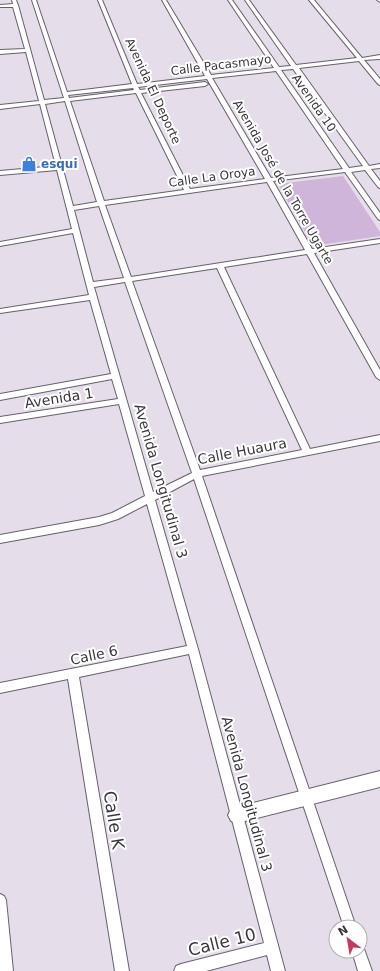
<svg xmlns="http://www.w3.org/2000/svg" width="380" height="971" font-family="'DejaVu Sans',sans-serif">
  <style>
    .green { fill: #ceb5d9 }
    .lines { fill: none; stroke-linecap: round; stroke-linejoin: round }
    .street-casing { stroke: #67606b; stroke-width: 2 }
    .secondary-casing { stroke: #67606b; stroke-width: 2 }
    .street { fill: #fff; fill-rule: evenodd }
    .secondary { fill: #fff; fill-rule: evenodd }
    .labels { text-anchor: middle; stroke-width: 4; stroke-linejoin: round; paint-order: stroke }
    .far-street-label { font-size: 12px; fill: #39363b; stroke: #fff }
    .far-shop-label { font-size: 12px; font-weight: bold; fill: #366cbe; stroke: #fff; text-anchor: start }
    .street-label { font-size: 14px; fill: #39363b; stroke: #fff }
    .near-street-label { font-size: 17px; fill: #39363b; stroke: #fff }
  </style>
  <rect width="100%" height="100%" fill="#e5dde9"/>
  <path class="green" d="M 343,176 L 380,232 L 380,236 L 313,246 L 278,184 Z"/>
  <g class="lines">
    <g class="street-casing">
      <g id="street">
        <path d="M 12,0 L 16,0 L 18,5 L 44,100 L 64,98 L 32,0 L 36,0 L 67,92 L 132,84 L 98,0 L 102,0 L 137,84 L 205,76 L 162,0 L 166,0 L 211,75 L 274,68 L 228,0 L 232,0 L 279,67 L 291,66 L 245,0 L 249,0 L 296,65 L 357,58 L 309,0 L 314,0 L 362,58 L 380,55 L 380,59 L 364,60 L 380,79 L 380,85 L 378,84 L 359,61 L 299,68 L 369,166 L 380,164 L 380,168 L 371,169 L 380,181 L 380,188 L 378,187 L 365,170 L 351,172 L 380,213 L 380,220 L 378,219 L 345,172 L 273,181 L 312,249 L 380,239 L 380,243 L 314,253 L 380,370 L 380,380 L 376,377 L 307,254 L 224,267 L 310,449 L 380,435 L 380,441 L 202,476 L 356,927 L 344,927 L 194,479 L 155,500 L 198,649 L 285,971 L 271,971 L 267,955 L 206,971 L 174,971 L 176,966 L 181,964 L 264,943 L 189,654 L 79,677 L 129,971 L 115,971 L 68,679 L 0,693 L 0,683 L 187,646 L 147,504 L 118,519 L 99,525 L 0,543 L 0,535 L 99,517 L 112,513 L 145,496 L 119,404 L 0,423 L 0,417 L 118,399 L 112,379 L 0,400 L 0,394 L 111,374 L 90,300 L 0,313 L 0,309 L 89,295 L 73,233 L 0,246 L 0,242 L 72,229 L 57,170 L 0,175 L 0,171 L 56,166 L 40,104 L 0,109 L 0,105 L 39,101 L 26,52 L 0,54 L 0,50 L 25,49 L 13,7 L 0,7 L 0,5 L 13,4 ZM 293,69 L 363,166 L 349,168 L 281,70 ZM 276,71 L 343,169 L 271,178 L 212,78 ZM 207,79 L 265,179 L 190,189 L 141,93 L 205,86 L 208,84 L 205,82 L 140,90 L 138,87 ZM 133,88 L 134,90 L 69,98 L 68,95 ZM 136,93 L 184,190 L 104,201 L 70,101 ZM 65,101 L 97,202 L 73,206 L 45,104 ZM 267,182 L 305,250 L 131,277 L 105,205 ZM 99,206 L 124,278 L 93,282 L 74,210 ZM 217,268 L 302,450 L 200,470 L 132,281 ZM 125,282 L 192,473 L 153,492 L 94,287 Z"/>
        <path d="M 377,0 L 380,0 L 380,2 Z"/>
        <path d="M 0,894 L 4,896 L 6,900 L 13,971 L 0,971 Z"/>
        <path d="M 360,945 L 363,946 L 372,971 L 358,971 L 352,951 L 360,951 Z"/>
      </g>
    </g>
    <g class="secondary-casing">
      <path id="secondary" d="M 380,771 L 380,787 L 237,823 L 231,821 L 228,815 L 231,809 L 237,807 Z"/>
    </g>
    <use href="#street" class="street"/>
    <use href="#secondary" class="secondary"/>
  </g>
  <defs>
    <g id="shop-bare" transform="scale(1.2)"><path d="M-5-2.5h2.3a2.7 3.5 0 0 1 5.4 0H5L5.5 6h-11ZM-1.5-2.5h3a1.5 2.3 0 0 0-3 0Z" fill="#3f7fe0" stroke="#fff" stroke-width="2.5" paint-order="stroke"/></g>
  </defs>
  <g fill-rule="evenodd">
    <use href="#shop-bare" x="29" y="164"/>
  </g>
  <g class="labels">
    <g class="far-street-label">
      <text transform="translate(221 65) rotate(-7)" y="4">Calle Pacasmayo</text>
      <text transform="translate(153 91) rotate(65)" y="4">Avenida El Deporte</text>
      <text transform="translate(314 103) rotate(55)" y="4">Avenida 10</text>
      <text transform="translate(212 177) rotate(-8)" y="4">Calle La Oroya</text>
      <text transform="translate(283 182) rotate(60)" y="4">Avenida José de la Torre Ugarte</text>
    </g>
    <g class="far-shop-label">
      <text x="41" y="168">esqui</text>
    </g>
    <g class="street-label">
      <text transform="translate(59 398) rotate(-9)" y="5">Avenida 1</text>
      <text transform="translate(242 451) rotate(-11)" y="5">Calle Huaura</text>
      <text transform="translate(161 481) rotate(74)" y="5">Avenida Longitudinal 3</text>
      <text transform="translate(94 655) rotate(-12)" y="5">Calle 6</text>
      <text transform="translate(247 794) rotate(75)" y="5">Avenida Longitudinal 3</text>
    </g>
    <g class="near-street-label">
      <text transform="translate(114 820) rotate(81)" y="6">Calle K</text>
      <text transform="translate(222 942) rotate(-14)" y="6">Calle 10</text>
    </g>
  </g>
  <g transform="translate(348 939) rotate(329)"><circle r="19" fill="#ffffff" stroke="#b0afb1"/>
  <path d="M0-3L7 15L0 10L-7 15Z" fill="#c63862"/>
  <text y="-6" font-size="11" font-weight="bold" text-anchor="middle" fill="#39363b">N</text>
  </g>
</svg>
